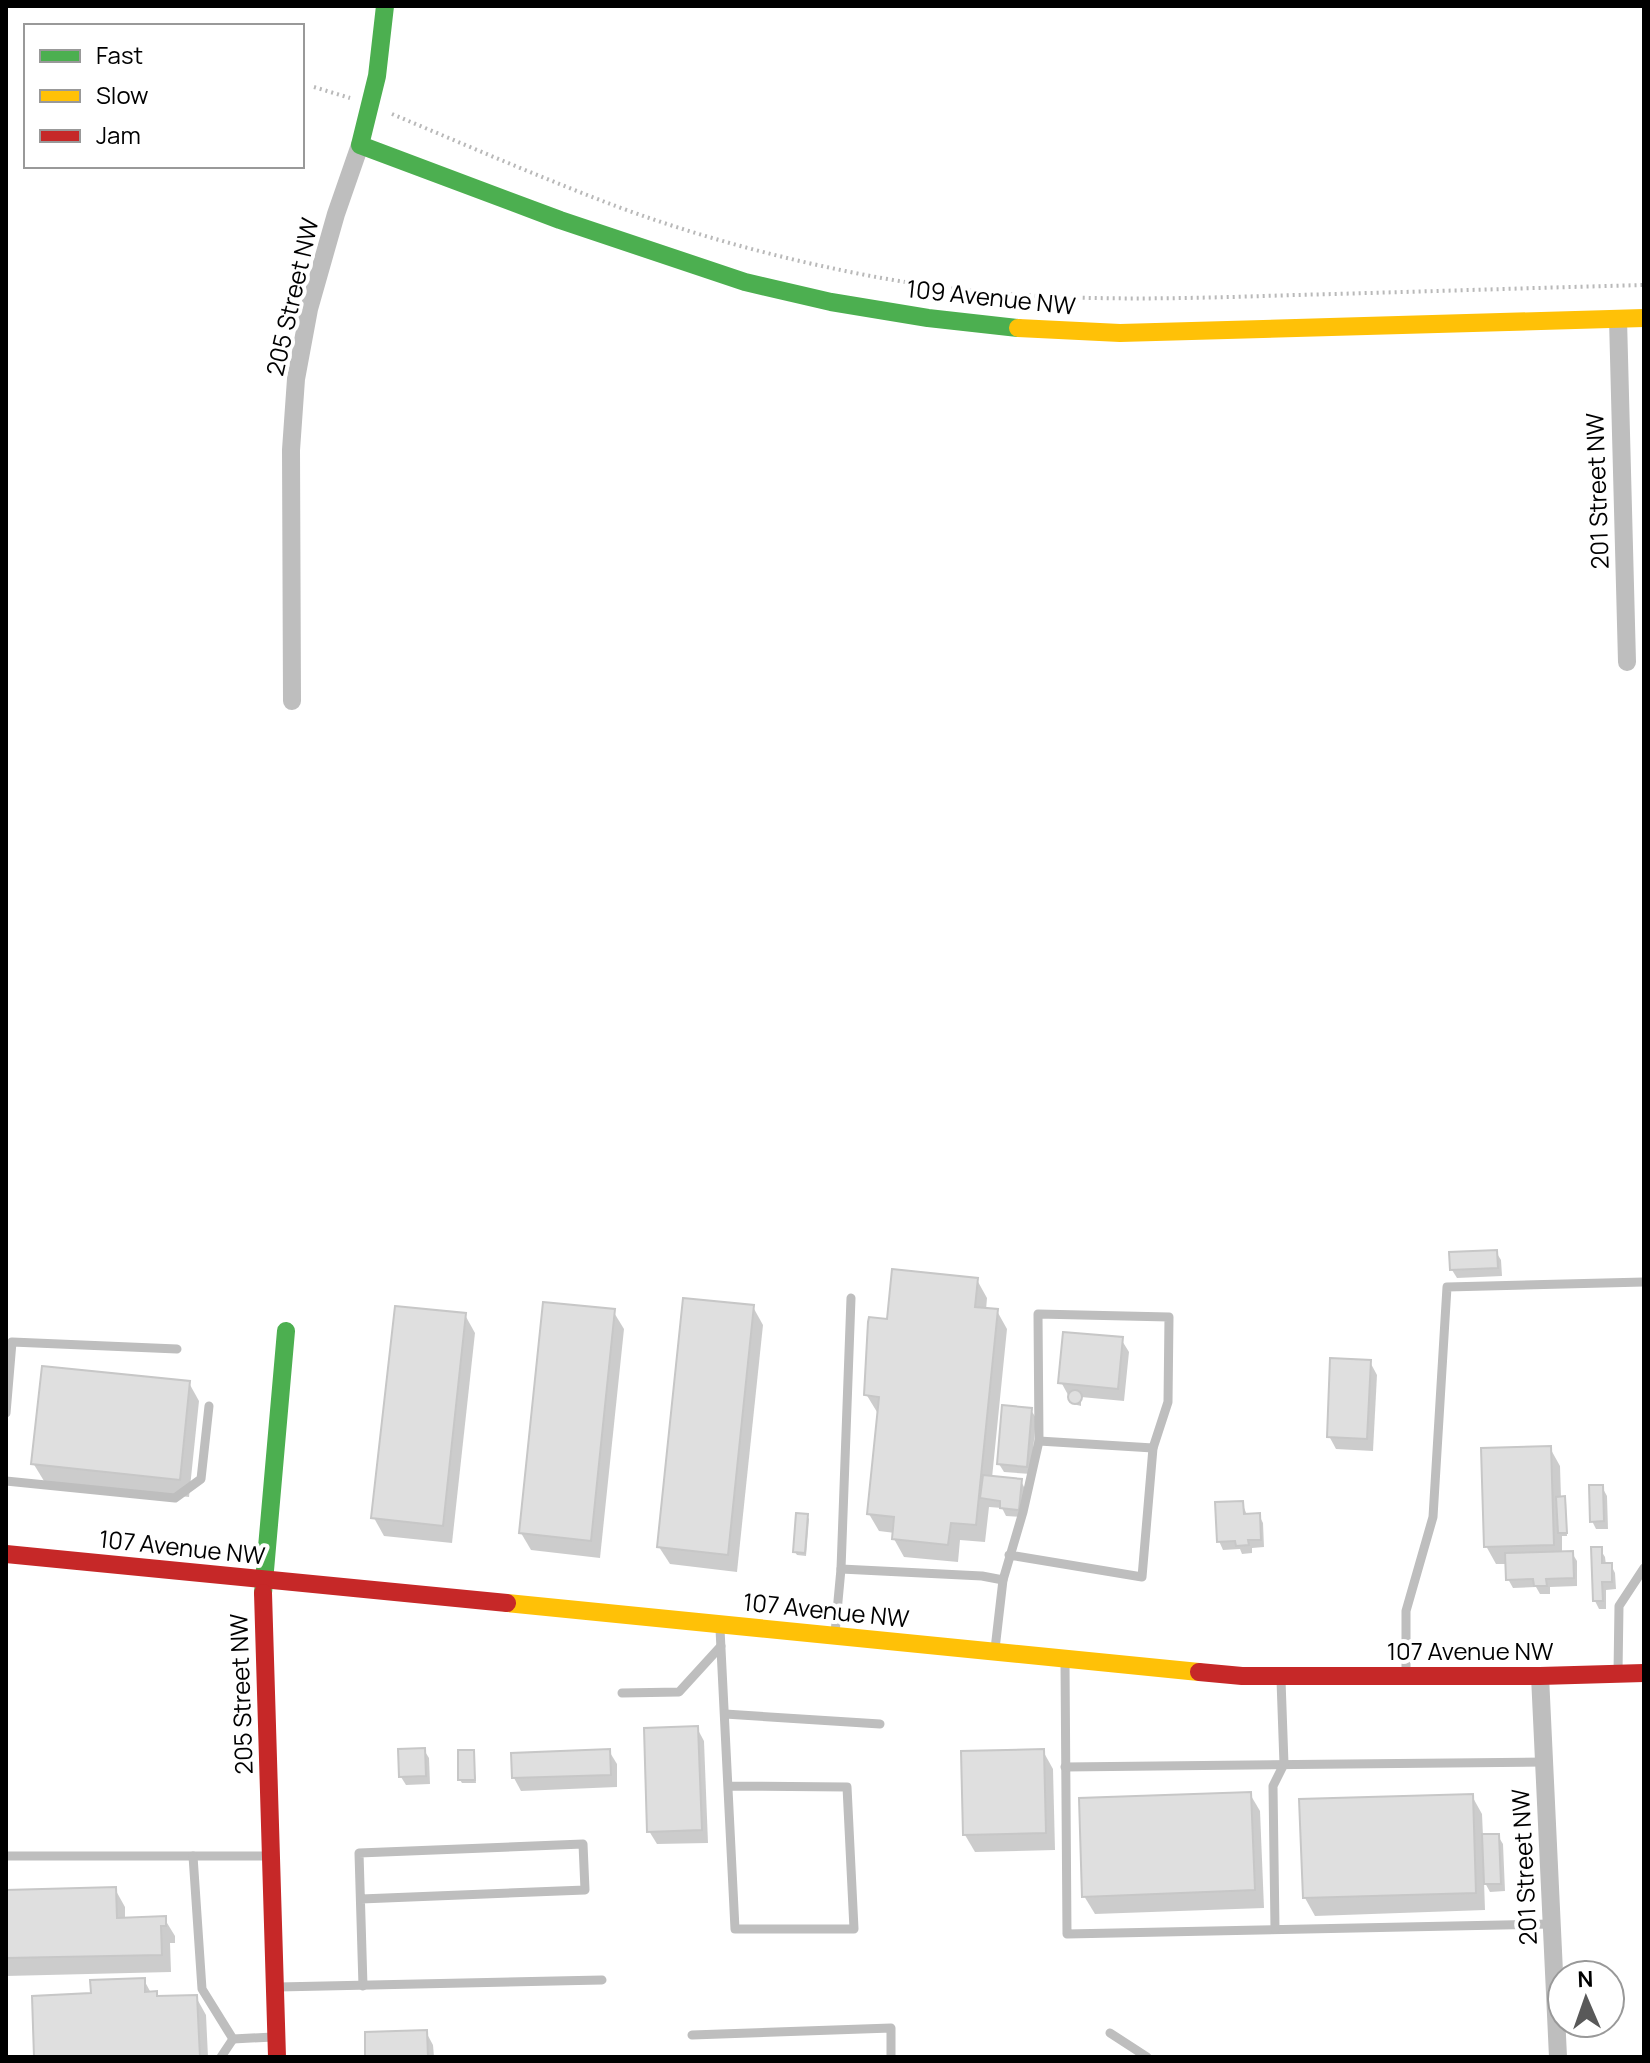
<svg xmlns="http://www.w3.org/2000/svg" width="1650" height="2063" font-family="Manrope,sans-serif">
  <style>
    .shadow { fill: #0003 }
    .building { fill: #dfdfdf; stroke: #c7c7c7; stroke-width: 2 }
    .lines { fill: none; stroke-linecap: round; stroke-linejoin: round }
    .path { stroke: #b9b9b9; stroke-width: 4; stroke-dasharray: 2 4; stroke-linecap: butt }
    .lane { stroke: #bebebe; stroke-width: 9 }
    .street { stroke: #bebebe; stroke-width: 18 }
    .fast { stroke: #4caf50; stroke-width: 18 }
    .slow { stroke: #ffc107; stroke-width: 18 }
    .jam { stroke: #c62828; stroke-width: 18 }
    .labels { text-anchor: middle; stroke-width: 8; stroke-linejoin: round; paint-order: stroke }
    .street-label { font-size: 24px; fill: #000; stroke: #fff }
  </style>
  <rect width="100%" height="100%" fill="#fff"/>
  <g class="shadow">
    <path d="M 1496,1252 L 1501,1260 L 1502,1276 L 1457,1278 L 1452,1270 Z"/>
    <path d="M 977,1280 L 987,1298 L 986,1310 L 997,1311 L 1007,1329 L 992,1478 L 1021,1481 L 1025,1489 L 1023,1517 L 1006,1516 L 1002,1508 L 989,1507 L 985,1542 L 960,1540 L 958,1562 L 904,1557 L 894,1539 L 895,1533 L 879,1531 L 869,1514 L 880,1413 L 877,1412 L 866,1394 L 889,1321 Z"/>
    <path d="M 753,1307 L 763,1325 L 737,1572 L 670,1564 L 659,1547 Z"/>
    <path d="M 613,1311 L 624,1329 L 600,1558 L 531,1550 L 521,1533 Z"/>
    <path d="M 465,1315 L 475,1333 L 452,1543 L 384,1536 L 374,1518 Z"/>
    <path d="M 1121,1339 L 1129,1352 L 1124,1401 L 1081,1397 L 1081,1406 L 1073,1404 L 1061,1382 Z"/>
    <path d="M 1370,1362 L 1377,1375 L 1373,1451 L 1336,1449 L 1329,1436 Z"/>
    <path d="M 189,1383 L 199,1401 L 189,1497 L 44,1481 L 33,1463 Z"/>
    <path d="M 1031,1410 L 1036,1418 L 1031,1474 L 1004,1472 L 999,1464 Z"/>
    <path d="M 1550,1448 L 1560,1466 L 1561,1498 L 1566,1501 L 1567,1536 L 1562,1536 L 1562,1553 L 1572,1553 L 1577,1561 L 1577,1586 L 1550,1587 L 1550,1594 L 1540,1594 L 1536,1587 L 1513,1588 L 1508,1579 L 1507,1564 L 1496,1564 L 1486,1546 Z"/>
    <path d="M 1602,1487 L 1607,1496 L 1608,1529 L 1596,1529 L 1592,1521 Z"/>
    <path d="M 1242,1503 L 1247,1515 L 1259,1515 L 1263,1523 L 1264,1547 L 1252,1548 L 1252,1553 L 1242,1554 L 1240,1549 L 1223,1550 L 1219,1541 Z"/>
    <path d="M 807,1516 L 809,1519 L 806,1556 L 797,1555 L 795,1552 Z"/>
    <path d="M 1600,1549 L 1605,1557 L 1606,1565 L 1611,1565 L 1615,1573 L 1616,1589 L 1606,1590 L 1606,1609 L 1599,1609 L 1595,1601 Z"/>
    <path d="M 697,1728 L 704,1741 L 708,1843 L 657,1844 L 649,1831 Z"/>
    <path d="M 424,1750 L 429,1758 L 430,1784 L 406,1785 L 401,1777 Z"/>
    <path d="M 609,1751 L 617,1764 L 617,1787 L 521,1791 L 514,1778 Z"/>
    <path d="M 1043,1751 L 1053,1769 L 1055,1850 L 975,1852 L 965,1835 Z"/>
    <path d="M 473,1752 L 476,1783 L 462,1783 L 460,1780 Z"/>
    <path d="M 1250,1794 L 1260,1811 L 1264,1908 L 1095,1914 L 1084,1896 Z"/>
    <path d="M 1472,1796 L 1482,1814 L 1483,1836 L 1498,1836 L 1503,1844 L 1505,1891 L 1490,1892 L 1484,1881 L 1485,1910 L 1315,1916 L 1305,1898 Z"/>
    <path d="M 115,1889 L 125,1907 L 125,1920 L 164,1918 L 175,1936 L 175,1943 L 170,1943 L 171,1972 L 6,1976 L 6,1892 Z"/>
    <path d="M 144,1980 L 151,1993 L 156,1993 L 159,1998 L 196,1997 L 206,2015 L 208,2057 L 36,2057 L 93,1995 Z"/>
    <path d="M 426,2032 L 433,2045 L 434,2057 L 367,2057 Z"/>
  </g>
  <g class="building">
    <path d="M 1497,1250 L 1498,1268 L 1450,1270 L 1449,1252 Z"/>
    <path d="M 892,1269 L 978,1278 L 975,1307 L 998,1309 L 976,1525 L 951,1523 L 948,1545 L 892,1539 L 894,1517 L 867,1514 L 879,1397 L 864,1395 L 868,1322 L 869,1317 L 887,1319 Z"/>
    <path d="M 683,1298 L 754,1305 L 728,1555 L 657,1547 Z"/>
    <path d="M 543,1302 L 615,1309 L 591,1541 L 519,1533 Z"/>
    <path d="M 395,1306 L 466,1313 L 443,1526 L 371,1518 Z"/>
    <path d="M 1063,1332 L 1123,1337 L 1118,1389 L 1058,1383 Z"/>
    <path d="M 1330,1358 L 1371,1360 L 1367,1439 L 1327,1437 Z"/>
    <path d="M 42,1366 L 190,1381 L 180,1480 L 31,1464 Z"/>
    <circle cx="1075" cy="1397" r="7"/>
    <path d="M 1002,1405 L 1032,1408 L 1027,1467 L 997,1464 Z"/>
    <path d="M 1551,1446 L 1554,1545 L 1484,1547 L 1481,1448 Z"/>
    <path d="M 983,1475 L 1022,1479 L 1019,1510 L 1000,1508 L 1000,1501 L 980,1498 Z"/>
    <path d="M 1589,1485 L 1603,1485 L 1604,1521 L 1590,1522 Z"/>
    <path d="M 1565,1496 L 1567,1533 L 1558,1533 L 1556,1497 Z"/>
    <path d="M 1243,1501 L 1244,1514 L 1260,1513 L 1261,1540 L 1248,1540 L 1249,1545 L 1236,1546 L 1235,1541 L 1217,1542 L 1215,1502 Z"/>
    <path d="M 796,1513 L 808,1514 L 805,1553 L 793,1552 Z"/>
    <path d="M 1591,1547 L 1602,1547 L 1602,1563 L 1612,1563 L 1612,1582 L 1602,1582 L 1603,1601 L 1593,1601 Z"/>
    <path d="M 1573,1551 L 1574,1578 L 1546,1579 L 1547,1586 L 1534,1586 L 1533,1579 L 1506,1580 L 1505,1553 Z"/>
    <path d="M 698,1726 L 702,1830 L 647,1832 L 644,1728 Z"/>
    <path d="M 425,1748 L 426,1776 L 399,1777 L 398,1749 Z"/>
    <path d="M 610,1749 L 611,1775 L 512,1778 L 511,1753 Z"/>
    <path d="M 1044,1749 L 1046,1833 L 963,1835 L 961,1751 Z"/>
    <path d="M 458,1750 L 474,1750 L 475,1780 L 458,1780 Z"/>
    <path d="M 1251,1792 L 1255,1890 L 1082,1897 L 1079,1798 Z"/>
    <path d="M 1473,1794 L 1476,1893 L 1303,1898 L 1299,1799 Z"/>
    <path d="M 1482,1834 L 1499,1834 L 1501,1884 L 1484,1884 Z"/>
    <path d="M 116,1887 L 117,1918 L 166,1916 L 166,1926 L 161,1926 L 162,1955 L 6,1958 L 6,1890 Z"/>
    <path d="M 145,1978 L 145,1992 L 157,1991 L 157,1996 L 197,1995 L 200,2057 L 34,2057 L 32,1996 L 91,1993 L 90,1980 Z"/>
    <path d="M 427,2030 L 428,2057 L 365,2057 L 365,2032 Z"/>
  </g>
  <g class="lines">
    <g class="path">
      <path d="M 314,87 L 350,98"/>
      <path d="M 392,114 C 461,143 530,173 600,200 C 700,239 818,269 924,285 C 1048,303 1172,299 1296,295 C 1412,292 1528,288 1644,285"/>
    </g>
    <g class="lane">
      <path d="M 6,1413 L 12,1342 L 177,1349"/>
      <path d="M 1039,1441 L 1153,1448"/>
      <path d="M 6,1481 L 175,1498 L 201,1479 L 209,1406"/>
      <path d="M 841,1569 L 851,1298"/>
      <path d="M 1003,1580 L 1023,1512 L 1039,1441 L 1038,1314 L 1169,1317 L 1168,1402 L 1153,1448 L 1142,1577 L 1009,1555"/>
      <path d="M 720,1629 L 735,1929 L 854,1929 L 847,1787 L 728,1786"/>
      <path d="M 835,1633 L 841,1569 L 982,1576 L 1003,1580 L 995,1649"/>
      <path d="M 1065,1662 L 1067,1934 L 1552,1924"/>
      <path d="M 1618,1672 L 1619,1606 L 1644,1568"/>
      <path d="M 1406,1673 L 1406,1611 L 1433,1517 L 1447,1287 L 1644,1282"/>
      <path d="M 622,1693 L 679,1692 L 721,1646"/>
      <path d="M 725,1714 L 880,1724"/>
      <path d="M 1065,1767 L 1544,1762"/>
      <path d="M 6,1856 L 267,1856"/>
      <path d="M 193,1856 L 202,1989 L 233,2039 L 273,2037"/>
      <path d="M 361,1899 L 585,1890 L 583,1844 L 359,1853 L 363,1986"/>
      <path d="M 1275,1929 L 1273,1786 L 1284,1764 L 1281,1680"/>
      <path d="M 278,1987 L 602,1980"/>
      <path d="M 1110,2033 L 1147,2057"/>
      <path d="M 692,2035 L 891,2028 L 891,2057"/>
      <path d="M 221,2057 L 233,2039"/>
    </g>
    <g class="street">
      <path d="M 1618,319 L 1627,662"/>
      <path d="M 292,701 L 291,450 L 296,379 L 309,309 L 336,214 L 360,145"/>
      <path d="M 1540,1676 L 1558,2057"/>
    </g>
    <g class="fast">
      <path d="M 385,6 L 377,76 L 360,145 L 560,220 L 745,282 L 831,302 L 928,318 L 1018,328"/>
      <path d="M 263,1593 L 286,1331"/>
    </g>
    <g class="slow">
      <path d="M 1018,328 L 1120,333 L 1644,318"/>
      <path d="M 507,1603 L 1199,1672"/>
    </g>
    <g class="jam">
      <path d="M 6,1554 L 507,1603"/>
      <path d="M 263,1593 L 277,2057"/>
      <path d="M 1199,1672 L 1242,1676 L 1540,1676 L 1644,1673"/>
    </g>
  </g>
  <g class="labels">
    <g class="street-label">
      <text transform="translate(293 297) rotate(-77)" y="8">205 Street NW</text>
      <text transform="translate(991 298) rotate(6)" y="8">109 Avenue NW</text>
      <text transform="translate(1598 491) rotate(-92)" y="8">201 Street NW</text>
      <text transform="translate(182 1548) rotate(6)" y="8">107 Avenue NW</text>
      <text transform="translate(826 1611) rotate(6)" y="8">107 Avenue NW</text>
      <text x="1470" y="1660">107 Avenue NW</text>
      <text transform="translate(242 1694) rotate(-92)" y="8">205 Street NW</text>
      <text transform="translate(1525 1867) rotate(-93)" y="8">201 Street NW</text>
    </g>
  </g>
  <rect width="1650" height="2063" fill="none" stroke="#000000" stroke-width="16"/>
  <rect x="24" y="24" width="280" height="144" fill="#ffffff" stroke="#999999" stroke-width="2"/>
  <rect x="40" y="50" width="40" height="12" fill="#4caf50" stroke="#999999" stroke-width="2"/>
  <text x="96" y="64" font-size="24" fill="#000000">Fast</text>
  <rect x="40" y="90" width="40" height="12" fill="#ffc107" stroke="#999999" stroke-width="2"/>
  <text x="96" y="104" font-size="24" fill="#000000">Slow</text>
  <rect x="40" y="130" width="40" height="12" fill="#c62828" stroke="#999999" stroke-width="2"/>
  <text x="96" y="144" font-size="24" fill="#000000">Jam</text>
  <g transform="translate(1586 1999) rotate(358)"><circle r="38" fill="#ffffff" stroke="#999999" stroke-width="2"/>
  <path d="M0-6L14 30L0 20L-14 30Z" fill="#595959"/>
  <text y="-12" font-size="22" font-weight="bold" text-anchor="middle" fill="#000000">N</text>
  </g>
</svg>
